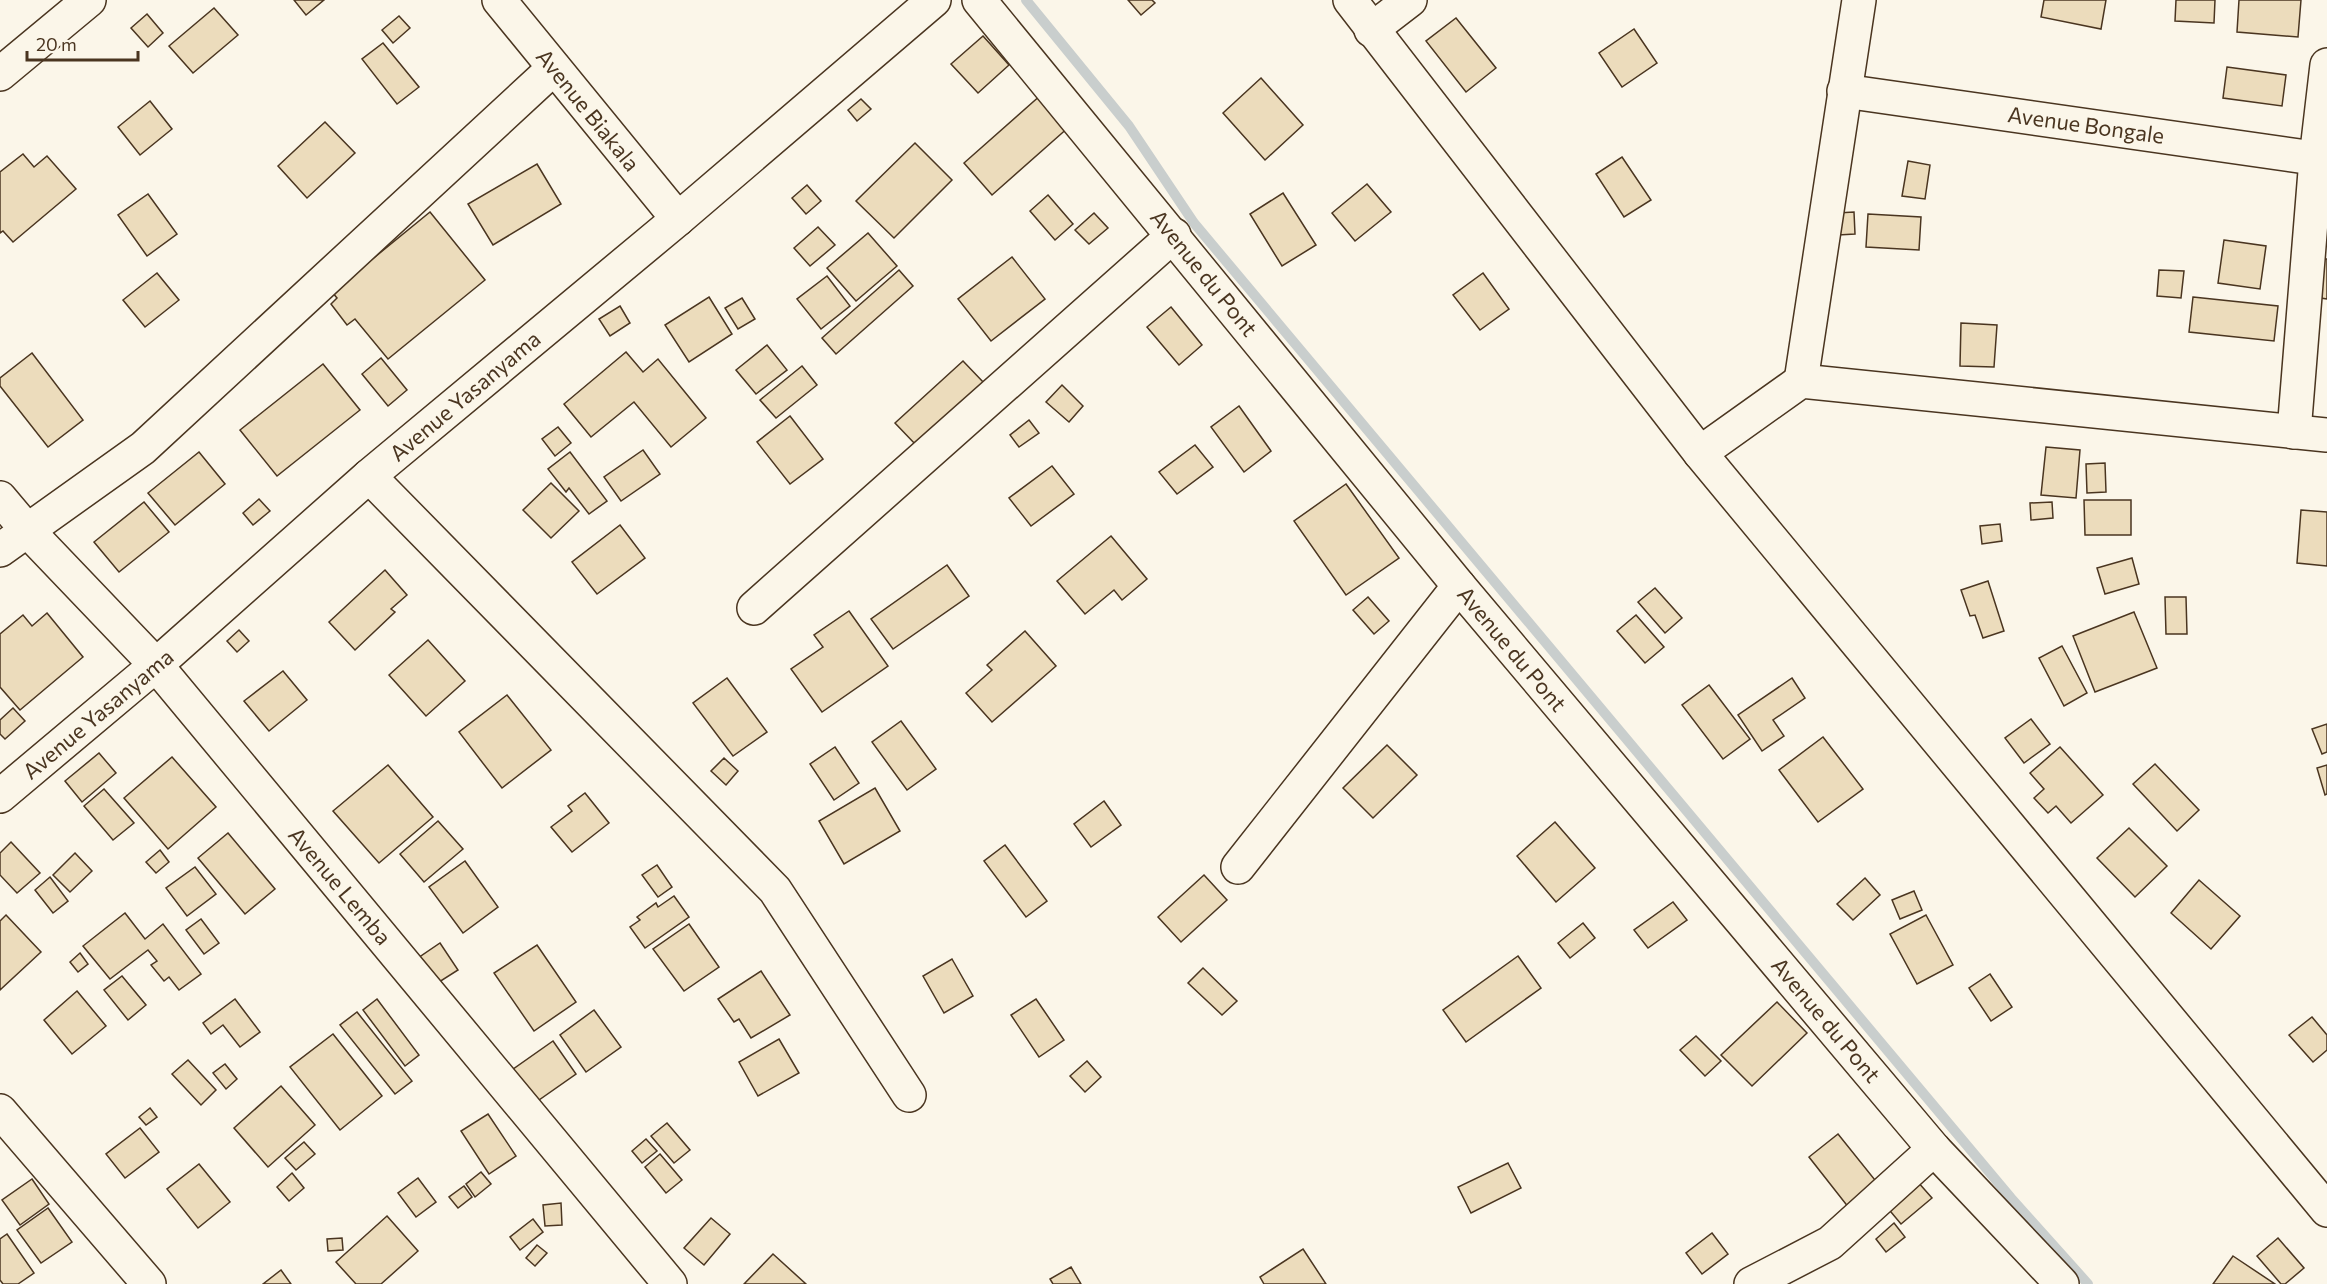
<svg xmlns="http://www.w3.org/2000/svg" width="2327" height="1284" font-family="Commissioner,sans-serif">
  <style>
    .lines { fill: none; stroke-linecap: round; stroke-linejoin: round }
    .stream { stroke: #c9cecd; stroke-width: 10 }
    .building { fill: #ecdcbc; stroke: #4a3520; stroke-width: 1.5 }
    .minor-casing { stroke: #4a3520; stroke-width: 36 }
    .minor { stroke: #fbf6e9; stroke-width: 33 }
    .labels { text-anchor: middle; stroke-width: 4.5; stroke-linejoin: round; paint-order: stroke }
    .street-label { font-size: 22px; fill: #4a3520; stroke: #fbf6e9 }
  </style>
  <rect width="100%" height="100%" fill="#fbf6e9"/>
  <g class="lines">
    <path class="stream" d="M 1026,0 L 1129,126 L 1194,223 L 2011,1198 L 2088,1284"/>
  </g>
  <g class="building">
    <path d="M 294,0 L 324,0 L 306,15 Z"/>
    <path d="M 1128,0 L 1152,0 L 1155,3 L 1141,15 Z"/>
    <path d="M 2044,0 L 2106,0 L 2101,29 L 2041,17 Z"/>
    <path d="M 2176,0 L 2215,0 L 2214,23 L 2175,21 Z"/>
    <path d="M 2239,0 L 2301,0 L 2298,37 L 2237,32 Z"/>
    <path d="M 214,8 L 238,35 L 193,73 L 169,46 Z"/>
    <path d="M 147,14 L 163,33 L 148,47 L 131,28 Z"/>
    <path d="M 399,16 L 410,28 L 393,43 L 382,30 Z"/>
    <path d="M 1456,18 L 1496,68 L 1466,92 L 1426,41 Z"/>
    <path d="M 1634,29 L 1657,63 L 1622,87 L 1599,53 Z"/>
    <path d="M 983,36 L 1009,65 L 978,93 L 951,64 Z"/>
    <path d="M 383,43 L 419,87 L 397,104 L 362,59 Z"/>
    <path d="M 2227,67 L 2286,75 L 2282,106 L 2223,98 Z"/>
    <path d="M 1261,78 L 1303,125 L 1265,160 L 1223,113 Z"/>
    <path d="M 1042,94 L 1070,126 L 992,195 L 964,163 Z"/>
    <path d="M 861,99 L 871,109 L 857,121 L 848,110 Z"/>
    <path d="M 150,101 L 172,129 L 140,155 L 118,127 Z"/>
    <path d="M 325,122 L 355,153 L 307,198 L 278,166 Z"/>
    <path d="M 915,143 L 952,180 L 894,238 L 856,201 Z"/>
    <path d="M 23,154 L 34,167 L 47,156 L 76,189 L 13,242 L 3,231 L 0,233 L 0,172 Z"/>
    <path d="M 1622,157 L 1651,200 L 1624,217 L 1596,174 Z"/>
    <path d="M 1908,161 L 1930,165 L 1925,199 L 1902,196 Z"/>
    <path d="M 537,164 L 561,204 L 493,245 L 468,204 Z"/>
    <path d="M 1367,184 L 1391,212 L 1355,241 L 1332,213 Z"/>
    <path d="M 807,185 L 821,201 L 806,214 L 792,198 Z"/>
    <path d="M 1283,193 L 1316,245 L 1282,266 L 1250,214 Z"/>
    <path d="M 148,194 L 177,234 L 147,256 L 118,215 Z"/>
    <path d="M 1048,195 L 1073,224 L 1055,240 L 1030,211 Z"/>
    <path d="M 430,212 L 485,280 L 388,359 L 355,319 L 347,325 L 331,304 L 337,298 L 332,292 Z"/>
    <path d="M 1854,212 L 1855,234 L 1838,235 L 1837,213 Z"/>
    <path d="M 1094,213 L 1108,228 L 1089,244 L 1075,230 Z"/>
    <path d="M 1868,214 L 1921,217 L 1919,250 L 1866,247 Z"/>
    <path d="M 818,227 L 835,245 L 810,266 L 794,248 Z"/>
    <path d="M 868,233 L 897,266 L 856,301 L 827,268 Z"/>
    <path d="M 2224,240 L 2266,246 L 2260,289 L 2218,283 Z"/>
    <path d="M 1012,257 L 1045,299 L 991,341 L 958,299 Z"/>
    <path d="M 2324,259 L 2327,259 L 2327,299 L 2321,298 Z"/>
    <path d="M 899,270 L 913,286 L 836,354 L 822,338 Z"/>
    <path d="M 2159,270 L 2184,271 L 2181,298 L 2157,296 Z"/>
    <path d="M 157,273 L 179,300 L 145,327 L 123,300 Z"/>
    <path d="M 1483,273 L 1509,309 L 1480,330 L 1453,295 Z"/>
    <path d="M 827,276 L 850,306 L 821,329 L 797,299 Z"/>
    <path d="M 709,297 L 732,334 L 689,362 L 665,325 Z"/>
    <path d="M 2193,297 L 2278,306 L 2274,341 L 2189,332 Z"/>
    <path d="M 742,298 L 755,319 L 738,329 L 725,308 Z"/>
    <path d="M 620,306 L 630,323 L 610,336 L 599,319 Z"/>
    <path d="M 1171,307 L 1202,345 L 1179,365 L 1147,327 Z"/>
    <path d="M 1961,323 L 1997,325 L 1994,367 L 1960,366 Z"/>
    <path d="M 767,345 L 787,370 L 756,394 L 736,370 Z"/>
    <path d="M 626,352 L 643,372 L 658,359 L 706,418 L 671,447 L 634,402 L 591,437 L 564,404 Z"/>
    <path d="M 32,353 L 83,420 L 48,447 L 0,386 L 0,378 Z"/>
    <path d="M 381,358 L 407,390 L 388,406 L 362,374 Z"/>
    <path d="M 963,361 L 984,383 L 916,445 L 895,423 Z"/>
    <path d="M 323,364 L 360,410 L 277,476 L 240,430 Z"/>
    <path d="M 802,366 L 817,385 L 776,418 L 760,400 Z"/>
    <path d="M 1062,385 L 1083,406 L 1069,422 L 1046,402 Z"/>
    <path d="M 1239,406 L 1271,451 L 1244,472 L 1211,427 Z"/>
    <path d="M 790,416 L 823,459 L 790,484 L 757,442 Z"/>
    <path d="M 1029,420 L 1039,433 L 1019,447 L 1010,435 Z"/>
    <path d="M 558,427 L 571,443 L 555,456 L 542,439 Z"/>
    <path d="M 1195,445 L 1213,467 L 1177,494 L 1159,472 Z"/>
    <path d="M 2046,447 L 2080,450 L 2076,498 L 2041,495 Z"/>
    <path d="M 643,450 L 660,474 L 621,501 L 604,477 Z"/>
    <path d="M 199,452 L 225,484 L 175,525 L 148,493 Z"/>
    <path d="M 570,452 L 607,501 L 589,514 L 569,488 L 566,492 L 548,469 Z"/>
    <path d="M 2105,463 L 2106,492 L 2087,493 L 2086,464 Z"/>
    <path d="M 1052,466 L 1074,494 L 1031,526 L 1009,498 Z"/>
    <path d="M 551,483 L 579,511 L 551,538 L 523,510 Z"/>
    <path d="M 1346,484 L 1399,558 L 1346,595 L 1294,521 Z"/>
    <path d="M 259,499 L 270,511 L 253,525 L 243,513 Z"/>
    <path d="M 2084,500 L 2131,500 L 2131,535 L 2085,535 Z"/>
    <path d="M 144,502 L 169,532 L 119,572 L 94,542 Z"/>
    <path d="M 2052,502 L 2053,518 L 2031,520 L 2030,503 Z"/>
    <path d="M 2301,510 L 2327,512 L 2327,566 L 2297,563 Z"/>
    <path d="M 2000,524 L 2002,541 L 1982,544 L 1980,526 Z"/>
    <path d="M 620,525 L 645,558 L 597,594 L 572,562 Z"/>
    <path d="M 1111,536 L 1147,579 L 1122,600 L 1114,590 L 1085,614 L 1057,581 Z"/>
    <path d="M 2132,558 L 2139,584 L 2105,594 L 2097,568 Z"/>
    <path d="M 947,565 L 969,596 L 893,649 L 871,619 Z"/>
    <path d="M 385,570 L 407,595 L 391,609 L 395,612 L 355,650 L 329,622 Z"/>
    <path d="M 1988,581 L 2004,631 L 1983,638 L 1975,615 L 1970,616 L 1961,590 Z"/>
    <path d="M 1655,588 L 1682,618 L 1665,633 L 1638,602 Z"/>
    <path d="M 1368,597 L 1389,621 L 1374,634 L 1353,610 Z"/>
    <path d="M 2165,597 L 2186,597 L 2187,634 L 2166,634 Z"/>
    <path d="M 849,611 L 888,666 L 822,712 L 791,669 L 823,647 L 814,635 Z"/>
    <path d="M 2134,612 L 2157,668 L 2095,692 L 2073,636 Z"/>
    <path d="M 47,613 L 83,657 L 20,710 L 0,687 L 0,634 L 23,615 L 32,626 Z"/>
    <path d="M 1636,615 L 1664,647 L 1645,663 L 1617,631 Z"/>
    <path d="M 239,630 L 249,641 L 237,652 L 227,641 Z"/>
    <path d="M 1025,631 L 1056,666 L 992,722 L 966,693 L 992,670 L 987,665 Z"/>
    <path d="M 428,640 L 465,681 L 426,716 L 389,675 Z"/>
    <path d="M 2062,646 L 2087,693 L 2064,706 L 2039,658 Z"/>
    <path d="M 283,671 L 307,700 L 269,731 L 244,701 Z"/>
    <path d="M 727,678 L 767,732 L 733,756 L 693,703 Z"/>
    <path d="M 1792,678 L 1805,698 L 1773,720 L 1784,736 L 1762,751 L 1738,715 Z"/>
    <path d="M 1709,685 L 1750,739 L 1723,759 L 1682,705 Z"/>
    <path d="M 507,695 L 551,750 L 502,788 L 459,732 Z"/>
    <path d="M 13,708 L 25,721 L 5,739 L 0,734 L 0,720 Z"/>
    <path d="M 2031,719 L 2050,744 L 2024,763 L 2005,738 Z"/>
    <path d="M 901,721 L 936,769 L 907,790 L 872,742 Z"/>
    <path d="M 2327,724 L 2327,752 L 2322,754 L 2312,729 Z"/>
    <path d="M 1823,737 L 1863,789 L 1818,822 L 1779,770 Z"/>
    <path d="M 1387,745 L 1417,775 L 1373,818 L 1343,788 Z"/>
    <path d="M 835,747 L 859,783 L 834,800 L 810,764 Z"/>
    <path d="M 2060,747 L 2103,795 L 2071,823 L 2056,806 L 2048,813 L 2034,798 L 2044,789 L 2030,773 Z"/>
    <path d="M 99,753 L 116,773 L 82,802 L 65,781 Z"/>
    <path d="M 172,757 L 216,807 L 168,849 L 124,798 Z"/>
    <path d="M 724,758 L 738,771 L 726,785 L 711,771 Z"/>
    <path d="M 2155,764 L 2199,810 L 2177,831 L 2133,784 Z"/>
    <path d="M 388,765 L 433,817 L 379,863 L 333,811 Z"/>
    <path d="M 2327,765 L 2327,794 L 2325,795 L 2317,768 Z"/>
    <path d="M 875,788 L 900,831 L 844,864 L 819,821 Z"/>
    <path d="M 104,789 L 134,823 L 113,840 L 84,806 Z"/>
    <path d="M 585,793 L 609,823 L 572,852 L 551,827 L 572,811 L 568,806 Z"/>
    <path d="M 1104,801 L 1121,825 L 1091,847 L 1074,824 Z"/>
    <path d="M 438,821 L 463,849 L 424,882 L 400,854 Z"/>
    <path d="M 1555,822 L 1595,868 L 1556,902 L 1517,856 Z"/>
    <path d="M 2129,828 L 2167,866 L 2135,897 L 2097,858 Z"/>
    <path d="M 228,833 L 275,889 L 245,914 L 198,858 Z"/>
    <path d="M 11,842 L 40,873 L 17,893 L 0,875 L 0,853 Z"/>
    <path d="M 1005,845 L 1047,901 L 1026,917 L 984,861 Z"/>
    <path d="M 160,850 L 169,862 L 156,873 L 146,862 Z"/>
    <path d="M 75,853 L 92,871 L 70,892 L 53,875 Z"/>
    <path d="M 465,861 L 498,907 L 463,933 L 429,887 Z"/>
    <path d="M 657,865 L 672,887 L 658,897 L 642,875 Z"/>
    <path d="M 195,867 L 216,894 L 187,916 L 166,888 Z"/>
    <path d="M 1204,875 L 1227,900 L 1181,942 L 1158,917 Z"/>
    <path d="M 50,877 L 68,901 L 53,913 L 35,890 Z"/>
    <path d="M 1865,878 L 1880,895 L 1853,920 L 1837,904 Z"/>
    <path d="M 2199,880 L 2240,916 L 2211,949 L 2171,913 Z"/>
    <path d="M 1914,891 L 1922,910 L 1900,919 L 1892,900 Z"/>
    <path d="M 674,896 L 689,917 L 645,948 L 630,927 L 640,920 L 637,917 L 656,903 L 658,907 Z"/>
    <path d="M 1673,902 L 1687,920 L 1648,948 L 1634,930 Z"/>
    <path d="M 125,913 L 145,939 L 163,924 L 201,974 L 179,990 L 169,977 L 164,981 L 151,965 L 157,961 L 148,950 L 110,979 L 83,946 Z"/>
    <path d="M 6,915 L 41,952 L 0,990 L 0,921 Z"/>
    <path d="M 1926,915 L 1953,965 L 1917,984 L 1890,934 Z"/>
    <path d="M 201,919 L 219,943 L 204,954 L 186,930 Z"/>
    <path d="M 1583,923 L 1595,938 L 1570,958 L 1558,943 Z"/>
    <path d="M 689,924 L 719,967 L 684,991 L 653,949 Z"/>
    <path d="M 440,943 L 458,970 L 436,984 L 418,958 Z"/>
    <path d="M 537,945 L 576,1002 L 534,1031 L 494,973 Z"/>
    <path d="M 80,953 L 88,964 L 78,972 L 70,962 Z"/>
    <path d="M 1518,956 L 1541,988 L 1466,1042 L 1443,1010 Z"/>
    <path d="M 952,959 L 973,996 L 944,1013 L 923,976 Z"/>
    <path d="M 1203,968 L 1237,1001 L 1222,1015 L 1188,983 Z"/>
    <path d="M 761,971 L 790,1015 L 751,1038 L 739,1019 L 734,1022 L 718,999 Z"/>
    <path d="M 1990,974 L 2012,1007 L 1991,1021 L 1969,988 Z"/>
    <path d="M 122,976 L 146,1005 L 128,1020 L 104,990 Z"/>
    <path d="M 77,991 L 106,1026 L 72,1054 L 44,1020 Z"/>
    <path d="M 235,999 L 260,1032 L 240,1047 L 223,1025 L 211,1034 L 203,1023 Z"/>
    <path d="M 377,999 L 419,1055 L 405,1066 L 363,1010 Z"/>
    <path d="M 1036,999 L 1064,1040 L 1039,1057 L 1011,1015 Z"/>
    <path d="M 1777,1002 L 1807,1033 L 1752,1086 L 1721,1055 Z"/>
    <path d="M 594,1010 L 621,1047 L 586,1072 L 560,1035 Z"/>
    <path d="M 357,1012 L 412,1081 L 395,1094 L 340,1025 Z"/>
    <path d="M 2312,1017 L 2327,1035 L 2327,1050 L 2313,1062 L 2289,1035 Z"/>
    <path d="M 333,1034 L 382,1096 L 340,1130 L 290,1067 Z"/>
    <path d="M 1696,1036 L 1721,1061 L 1705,1076 L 1680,1050 Z"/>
    <path d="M 779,1039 L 799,1073 L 758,1096 L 739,1062 Z"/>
    <path d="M 553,1041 L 576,1074 L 529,1107 L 506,1074 Z"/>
    <path d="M 188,1060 L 216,1090 L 201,1105 L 172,1074 Z"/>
    <path d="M 1087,1061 L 1101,1077 L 1085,1092 L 1070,1076 Z"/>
    <path d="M 225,1064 L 237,1079 L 226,1089 L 213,1073 Z"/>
    <path d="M 281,1086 L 315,1125 L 268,1167 L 234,1128 Z"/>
    <path d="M 150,1108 L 157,1117 L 146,1125 L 139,1117 Z"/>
    <path d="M 488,1114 L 516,1156 L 489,1174 L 461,1131 Z"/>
    <path d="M 667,1123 L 690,1150 L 674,1163 L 651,1136 Z"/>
    <path d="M 140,1128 L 159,1152 L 125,1178 L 106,1154 Z"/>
    <path d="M 1838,1134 L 1879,1185 L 1849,1208 L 1809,1157 Z"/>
    <path d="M 646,1139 L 657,1151 L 642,1163 L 632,1151 Z"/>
    <path d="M 304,1142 L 315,1154 L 296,1170 L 285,1158 Z"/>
    <path d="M 660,1154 L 682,1180 L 666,1193 L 645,1167 Z"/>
    <path d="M 1508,1163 L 1521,1188 L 1471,1213 L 1458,1187 Z"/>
    <path d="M 199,1164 L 230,1202 L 198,1228 L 167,1189 Z"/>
    <path d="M 481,1172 L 491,1184 L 475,1197 L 466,1184 Z"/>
    <path d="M 292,1173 L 304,1188 L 289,1201 L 277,1187 Z"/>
    <path d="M 418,1178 L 436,1202 L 416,1217 L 398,1193 Z"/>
    <path d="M 32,1179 L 49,1204 L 20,1225 L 2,1200 Z"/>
    <path d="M 1917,1181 L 1932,1198 L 1901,1224 L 1886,1206 Z"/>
    <path d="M 464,1186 L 472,1197 L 458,1208 L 449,1197 Z"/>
    <path d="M 561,1203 L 562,1225 L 545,1226 L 543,1205 Z"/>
    <path d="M 48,1208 L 72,1242 L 41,1263 L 17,1230 Z"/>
    <path d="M 387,1216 L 418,1251 L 381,1284 L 356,1284 L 336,1262 Z"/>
    <path d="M 711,1218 L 730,1234 L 704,1265 L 684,1248 Z"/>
    <path d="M 533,1219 L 543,1232 L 520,1250 L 510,1237 Z"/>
    <path d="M 1894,1223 L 1905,1237 L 1886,1252 L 1876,1239 Z"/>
    <path d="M 1712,1233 L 1728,1254 L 1702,1274 L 1686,1253 Z"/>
    <path d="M 7,1234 L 34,1273 L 18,1284 L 3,1284 L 0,1280 L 0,1239 Z"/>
    <path d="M 342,1238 L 343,1250 L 328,1251 L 327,1239 Z"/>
    <path d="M 2278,1238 L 2304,1268 L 2285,1284 L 2281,1284 L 2257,1256 Z"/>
    <path d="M 537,1245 L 547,1253 L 535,1266 L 526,1258 Z"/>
    <path d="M 1303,1249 L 1326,1284 L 1264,1284 L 1260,1277 Z"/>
    <path d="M 773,1254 L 806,1284 L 744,1284 Z"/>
    <path d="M 2233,1256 L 2275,1284 L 2213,1284 Z"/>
    <path d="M 1071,1267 L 1081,1284 L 1053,1284 L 1050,1279 Z"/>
    <path d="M 281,1270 L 291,1284 L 263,1284 Z"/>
  </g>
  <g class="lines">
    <g class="minor-casing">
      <g id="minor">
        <path d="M 499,0 L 678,219"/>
        <path d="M 979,0 L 1459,586 L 1934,1149 L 2062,1284"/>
        <path d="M 1350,0 L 1700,453 L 2327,1210"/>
        <path d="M 1371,30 L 1410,0"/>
        <path d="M 0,74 L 89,0"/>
        <path d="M 1844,91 L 2327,160"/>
        <path d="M 1801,381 L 1859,0"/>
        <path d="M 2294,432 L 2316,159 L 2327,65"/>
        <path d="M 1700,453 L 1801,381 L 2327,435"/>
        <path d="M 369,476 L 775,890 L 909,1095"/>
        <path d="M 0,498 L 26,529 L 156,665 L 670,1284"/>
        <path d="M 0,550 L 143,448 L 554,68"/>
        <path d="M 754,608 L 1174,235"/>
        <path d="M 0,796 L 156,665 L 369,476 L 678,219 L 934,0"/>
        <path d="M 1238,867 L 1459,586"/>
        <path d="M 0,1111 L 149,1284"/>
        <path d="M 1751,1284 L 1830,1243 L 1934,1149"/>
      </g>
    </g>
    <use href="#minor" class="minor"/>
  </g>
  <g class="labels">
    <g class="street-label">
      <text transform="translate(588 110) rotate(51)" y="8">Avenue Biakala</text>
      <text transform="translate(2086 125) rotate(8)" y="8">Avenue Bongale</text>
      <text transform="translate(1204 273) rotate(51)" y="8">Avenue du Pont</text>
      <text transform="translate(465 396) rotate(-40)" y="8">Avenue Yasanyama</text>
      <text transform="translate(1512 649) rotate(50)" y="8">Avenue du Pont</text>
      <text transform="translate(98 714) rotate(-40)" y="8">Avenue Yasanyama</text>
      <text transform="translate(340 886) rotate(50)" y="8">Avenue Lemba</text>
      <text transform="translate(1826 1020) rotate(50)" y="8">Avenue du Pont</text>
    </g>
  </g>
  <path d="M27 51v9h111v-9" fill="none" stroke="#4a3520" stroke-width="3"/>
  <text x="36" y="51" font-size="18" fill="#4a3520" stroke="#fbf6e9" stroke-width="4.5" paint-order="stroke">20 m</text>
</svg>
